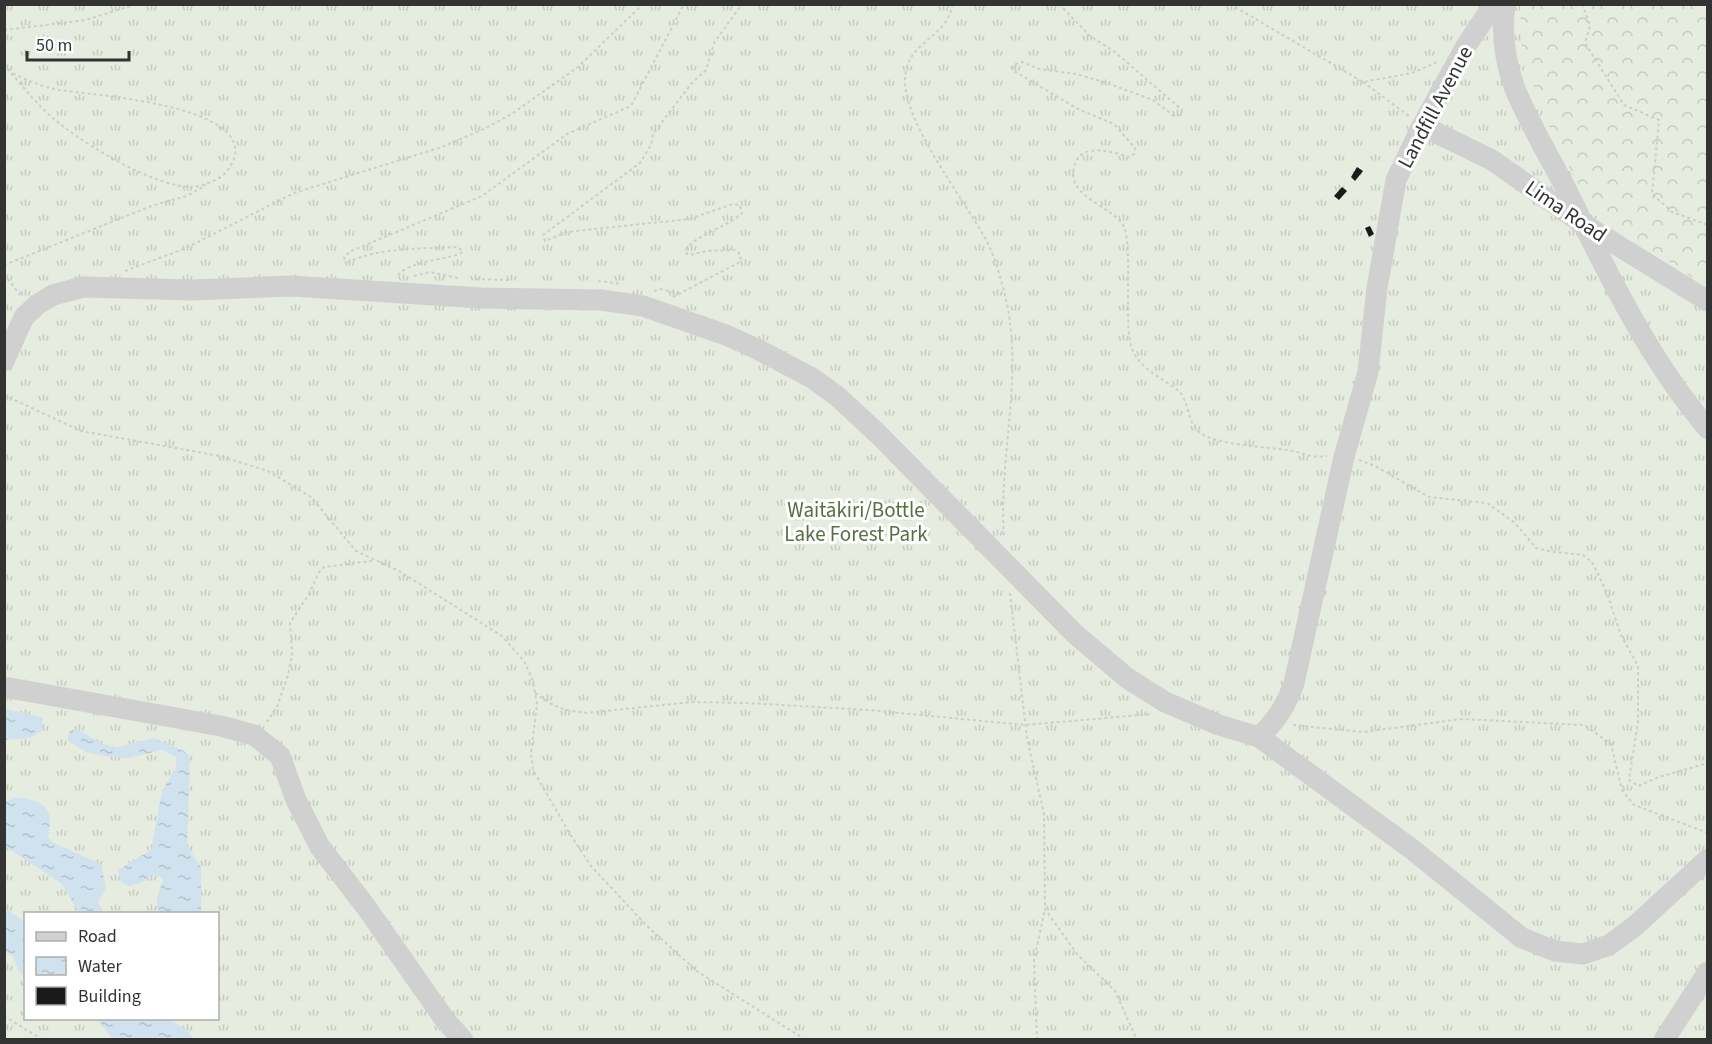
<svg xmlns="http://www.w3.org/2000/svg" width="1712" height="1044" font-family="'Source Sans 3',sans-serif">
  <style>
    .grass { fill: url(#grass-tufts); fill-rule: evenodd }
    .forest { fill: url(#forest-crowns) }
    .water { fill: url(#water-ripples) }
    .building { fill: #1a1a1a }
    .lines { fill: none; stroke-linecap: round; stroke-linejoin: round }
    .path { stroke: #cdcdcd; stroke-width: 2; stroke-dasharray: 3 3; stroke-linecap: butt }
    .minor { stroke: #d0d0d0; stroke-width: 21 }
    .labels { text-anchor: middle; stroke-width: 6; stroke-linejoin: round; paint-order: stroke }
    .street-label { font-size: 21px; fill: #333; stroke: #fff }
    .park-label { font-size: 21px; fill: #56703f; stroke: #fff }
  </style>
  <defs>
    <pattern id="grass-tufts" width="24" height="20" patternUnits="userSpaceOnUse" patternTransform="scale(1.5)"><rect width="24" height="20" fill="#e6ecdf"/><path d="M3 7l-1-3M5 7V3M7 7l1-3M15 17l-1-3M17 17v-4M19 17l1-3" fill="none" stroke="#c6cbc0"/></pattern>
    <pattern id="forest-crowns" width="20" height="18" patternUnits="userSpaceOnUse" patternTransform="scale(1.5)"><rect width="20" height="18" fill="#e6ecdf"/><path d="M2 6a3 3 0 1 1 6 0M12 15a3 3 0 1 1 6 0" fill="none" stroke="#c6cbc0"/></pattern>
    <pattern id="water-ripples" width="26" height="14" patternUnits="userSpaceOnUse" patternTransform="scale(1.5)"><rect width="26" height="14" fill="#cfe2ee"/><path d="M2 4q2-2 4 0t4 0M15 11q2-2 4 0t4 0" fill="none" stroke="#b2c2cd"/></pattern>
  </defs>
  <rect width="100%" height="100%" fill="#fff"/>
  <path class="grass" d="M 5,5 L 1707,5 L 1707,1039 L 5,1040 ZM 26,914 L 218,914 L 218,1018 L 26,1018 Z"/>
  <path class="forest" d="M 1520,5 L 1707,5 L 1707,288 L 1630,235 L 1583,193 L 1553,136 L 1522,54 Z"/>
  <g class="water">
    <path d="M 5,709 L 42,717 L 43,730 L 31,738 L 5,740 Z"/>
    <path d="M 76,729 L 103,744 L 117,747 L 154,738 L 184,751 L 190,757 L 187,846 L 201,867 L 201,913 L 157,913 L 157,897 L 163,880 L 159,876 L 151,875 L 141,883 L 128,886 L 121,882 L 118,870 L 151,850 L 162,791 L 176,768 L 176,757 L 163,750 L 127,758 L 110,757 L 86,752 L 67,740 L 70,731 Z"/>
    <path d="M 15,797 C 43,801 55,806 48,837 L 52,842 L 101,864 L 106,888 L 98,902 L 104,913 L 79,913 L 62,884 L 5,846 L 5,802 Z"/>
    <path d="M 5,908 L 25,922 L 25,977 L 19,971 L 13,956 L 5,952 Z"/>
    <path d="M 97,1019 L 168,1019 L 185,1029 L 194,1039 L 112,1039 Z"/>
  </g>
  <g class="building">
    <path d="M 1357,167 L 1363,171 L 1355,181 L 1351,177 Z"/>
    <path d="M 1342,187 L 1347,191 L 1339,200 L 1334,196 Z"/>
    <path d="M 1370,226 L 1374,234 L 1369,237 L 1365,228 Z"/>
  </g>
  <g class="lines">
    <g class="path">
      <path d="M 953,4 C 945,42 905,40 905,81 C 905,124 963,198 985,238 C 993,252 998,269 1002,284 C 1027,368 998,452 1004,537"/>
      <path d="M 1059,4 L 1090,36 L 1115,52 L 1182,110 L 1180,115 L 1174,116 L 1153,100 L 1104,82 L 1076,74 L 1039,69 L 1022,62 L 1013,65 L 1014,71 L 1078,109 L 1114,124 L 1135,148 L 1134,154 L 1129,157 C 1112,152 1080,141 1074,167 C 1066,198 1114,206 1124,227 C 1132,244 1125,315 1130,341 C 1134,366 1158,375 1176,389 C 1190,399 1186,421 1199,432 C 1215,445 1267,447 1287,450 C 1302,452 1312,459 1327,456"/>
      <path d="M 1230,4 L 1363,82 L 1412,73 L 1437,62"/>
      <path d="M 1582,4 L 1590,26 L 1585,43 L 1624,105 L 1659,120 L 1652,194 L 1672,212 L 1708,225"/>
      <path d="M 4,6 L 5,4"/>
      <path d="M 4,30 L 86,20 L 136,4"/>
      <path d="M 4,64 C 22,86 41,110 64,127 C 93,149 154,186 191,187 C 198,187 206,184 213,181 C 224,177 232,167 235,155 C 244,104 92,95 59,90 C 42,87 27,80 12,73"/>
      <path d="M 1363,82 L 1409,116"/>
      <path d="M 4,265 L 154,205 L 187,196 L 206,185"/>
      <path d="M 125,271 L 186,248 L 294,193 L 442,147 L 486,128 L 513,113 L 578,67 L 643,4"/>
      <path d="M 4,274 L 21,296"/>
      <path d="M 398,275 C 414,258 456,260 463,251 L 457,247 C 422,249 381,247 348,262 L 344,258 L 349,252 L 482,196 L 567,134 L 631,106 L 684,4"/>
      <path d="M 414,276 L 430,272 L 458,278"/>
      <path d="M 476,279 L 509,280"/>
      <path d="M 598,281 L 622,284"/>
      <path d="M 654,291 L 660,289 L 678,293"/>
      <path d="M 673,297 L 740,262 L 741,255 L 735,250 L 707,251 L 689,255 L 685,252 C 691,236 728,227 742,213 L 740,205 L 733,204 L 689,219 L 567,232 L 545,241 L 543,235 L 640,163 L 651,145 L 653,134 L 691,84 L 706,70 L 714,43 L 742,4"/>
      <path d="M 4,395 L 81,431 L 220,456 L 268,471 L 311,497 L 356,551 L 399,571 L 502,636 L 524,661 L 533,681 L 537,704 L 531,753 L 533,770 L 570,834 L 591,866 L 647,926 L 698,972 L 806,1040"/>
      <path d="M 1359,460 L 1375,466 L 1429,497 L 1487,503 L 1515,523 L 1536,548 L 1554,552 L 1583,555 L 1592,562 L 1607,593 L 1620,633 L 1638,666 L 1638,721 L 1629,780 L 1638,786 L 1659,777 L 1708,763"/>
      <path d="M 1010,593 L 1027,738 L 1044,814 L 1045,909 L 1077,954 L 1115,991 L 1137,1040"/>
      <path d="M 535,693 L 553,705 L 566,710 L 586,713 L 692,702 L 748,703 L 868,710 L 1025,725 L 1152,714"/>
      <path d="M 267,722 L 277,707 L 288,675 L 292,654 L 290,623 L 309,594 L 319,572 L 324,567 L 372,561"/>
      <path d="M 1293,725 L 1363,732 L 1462,719 L 1584,725 L 1611,744 L 1622,790 L 1634,805 L 1708,833"/>
      <path d="M 4,1016 L 43,1040"/>
      <path d="M 1037,1040 L 1034,960 L 1045,909"/>
    </g>
    <g class="minor">
      <path d="M 1505,4 C 1501,33 1505,62 1515,89 C 1529,123 1548,154 1565,187 C 1606,270 1647,357 1708,429"/>
      <path d="M 1422,126 L 1492,160 L 1583,224 L 1708,301"/>
      <path d="M 4,361 L 24,317 L 38,304 L 53,295 L 83,287 L 192,290 L 291,286 L 481,298 L 601,300 L 643,306 L 726,335 L 755,348 L 812,378 L 837,396 L 878,434 L 1075,634 L 1127,678 L 1165,702 L 1219,725 L 1259,737 L 1413,850 L 1522,938 L 1555,951 L 1583,954 L 1609,945 L 1635,926 L 1708,859"/>
      <path d="M 4,687 L 221,726 L 254,735 L 280,756 L 296,800 L 320,847 L 366,907 L 445,1020 L 463,1040"/>
      <path d="M 1259,737 C 1276,721 1286,706 1294,683 L 1344,457 L 1368,372 L 1377,288 L 1396,180 L 1422,126 L 1466,46 L 1494,4"/>
      <path d="M 1664,1040 L 1708,972"/>
    </g>
  </g>
  <g class="labels">
    <g class="street-label">
      <text transform="translate(1435 107) rotate(-62)" y="7">Landfill Avenue</text>
      <text transform="translate(1566 211) rotate(34)" y="7">Lima Road</text>
    </g>
    <g class="park-label">
      <text x="856" y="517">Waitākiri/Bottle<tspan x="856" dy="24">Lake Forest Park</tspan></text>
    </g>
  </g>
  <rect width="1712" height="1044" fill="none" stroke="#333333" stroke-width="12"/>
  <rect x="24" y="912" width="195" height="108" fill="#ffffff" stroke="#adadad" stroke-width="1.5"/>
  <rect x="36" y="932" width="30" height="9" fill="#d0d0d0" stroke="#adadad" stroke-width="1.5"/>
  <text x="78" y="942" font-size="18" fill="#333333">Road</text>
  <rect x="36" y="957" width="30" height="18" fill="url(#water-ripples)" stroke="#adadad" stroke-width="1.5"/>
  <text x="78" y="972" font-size="18" fill="#333333">Water</text>
  <rect x="36" y="987" width="30" height="18" fill="#1a1a1a" stroke="#adadad" stroke-width="1.5"/>
  <text x="78" y="1002" font-size="18" fill="#333333">Building</text>
  <path d="M27 51v9h102v-9" fill="none" stroke="#333333" stroke-width="3"/>
  <text x="36" y="51" font-size="18" fill="#333333" stroke="#ffffff" stroke-width="4.5" paint-order="stroke">50 m</text>
</svg>
